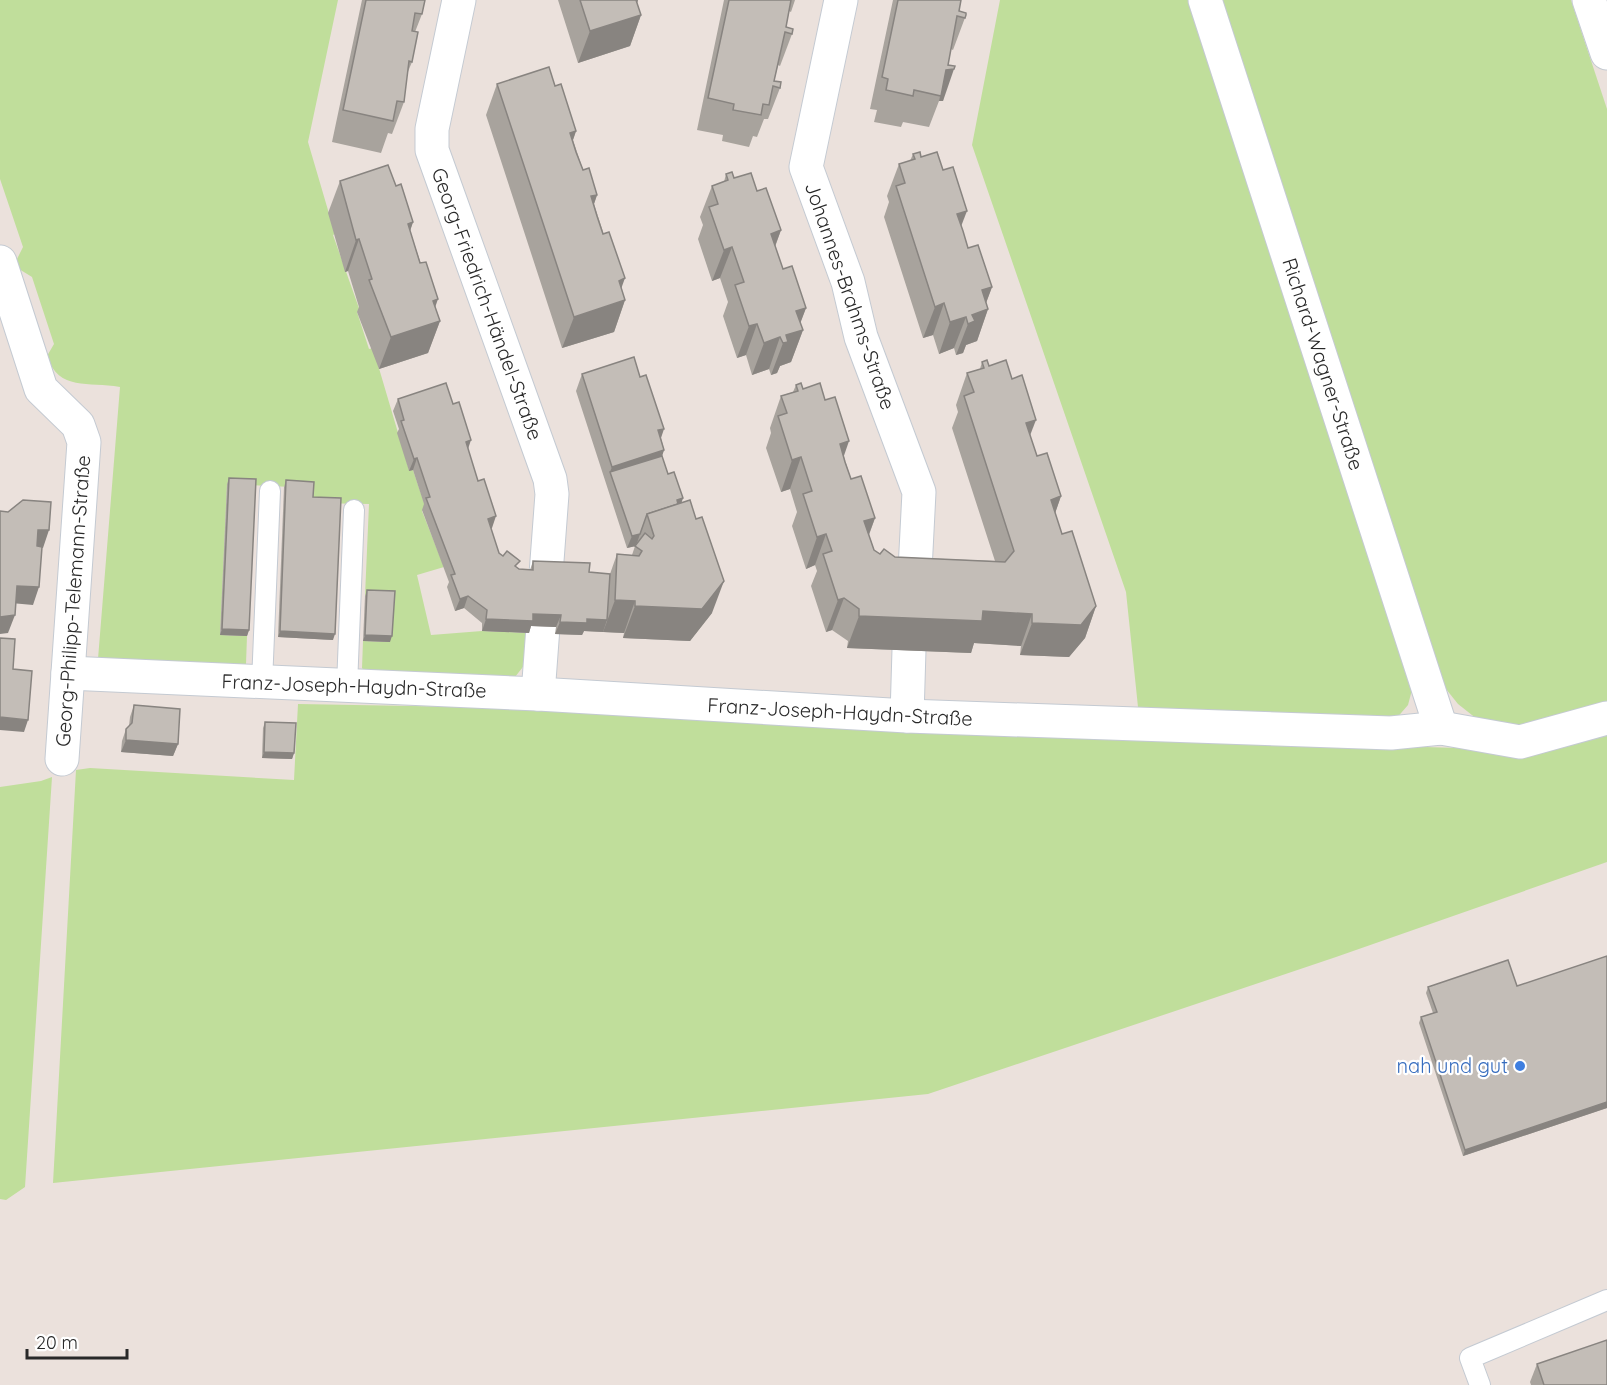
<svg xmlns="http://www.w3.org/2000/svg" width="1607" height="1385" font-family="Quicksand,sans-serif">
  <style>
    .green { fill: #c0de9b }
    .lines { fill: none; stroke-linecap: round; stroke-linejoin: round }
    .service-casing { stroke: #c4cad2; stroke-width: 22 }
    .minor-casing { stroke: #c4cad2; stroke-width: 35 }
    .secondary-casing { stroke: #c4cad2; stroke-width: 35 }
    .service { stroke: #fff; stroke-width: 20 }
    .minor { stroke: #fff; stroke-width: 33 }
    .secondary { stroke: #fff; stroke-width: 33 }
    .wall { fill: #a8a39d }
    .shaded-wall { fill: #888480 }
    .building { fill: #c3bdb7; stroke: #888480; stroke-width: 1.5 }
    .shop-dot { fill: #3f7fe0; stroke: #fff; stroke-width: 2 }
    .labels { text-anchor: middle; stroke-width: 4.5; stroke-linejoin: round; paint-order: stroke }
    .street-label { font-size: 20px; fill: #292929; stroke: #fff }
    .shop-label { font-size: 20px; fill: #366cbe; stroke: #fff; text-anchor: end }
  </style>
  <rect width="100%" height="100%" fill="#ebe1dc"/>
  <g class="green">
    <path d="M 0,0 L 338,0 L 308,142 L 335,234 L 333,235 L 360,311 L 357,312 L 369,349 L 373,348 L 409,470 L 413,470 L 426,509 L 422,511 L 444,567 L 417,575 L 431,635 L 482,631 L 529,633 L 526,663 L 515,677 L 368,676 L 362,668 L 363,641 L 390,642 L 365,596 L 369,504 L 311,503 L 312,488 L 227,484 L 220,635 L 247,636 L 246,664 L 238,670 L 98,659 L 120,387 C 88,381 59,392 47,356 L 54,344 L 32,277 L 19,269 L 16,261 L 23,247 L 0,179 Z"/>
    <path d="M 1000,0 L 1195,0 L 1413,686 L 1408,705 L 1395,720 L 1236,718 L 1138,707 L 1126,592 L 972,145 Z"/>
    <path d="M 1216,0 L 1571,0 L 1607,109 L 1607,704 L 1535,726 L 1482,723 L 1458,704 L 1438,679 Z"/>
    <path d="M 298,704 L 577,709 L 913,732 L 1458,748 L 1495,754 L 1607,729 L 1607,862 L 1336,957 L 928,1094 L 53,1183 L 76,770 L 90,768 L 294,780 Z"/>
    <path d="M 52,777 L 25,1187 L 6,1200 L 0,1199 L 0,787 L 41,781 Z"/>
  </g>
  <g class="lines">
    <g class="service-casing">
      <g id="service">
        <path d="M 262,683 L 270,491"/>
        <path d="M 347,686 L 354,510"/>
        <path d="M 1480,1385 L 1470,1358 L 1607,1300"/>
      </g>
    </g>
    <g class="minor-casing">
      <g id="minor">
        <path d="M 459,0 L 432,129 L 432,150 L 550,479 L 552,494 L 546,574"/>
        <path d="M 841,0 L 806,167 L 848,282 L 861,337 L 919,492 L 914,590"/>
        <path d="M 1205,0 L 1441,728"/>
        <path d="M 0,262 L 41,389 L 78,425 L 84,442 L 62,759"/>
        <path d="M 68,673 L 538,694 L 907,716 L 1391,733 L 1441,728 L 1520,742 L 1607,718"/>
        <path d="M 538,694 L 543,627"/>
        <path d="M 907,716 L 909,650"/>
      </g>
    </g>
    <g class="secondary-casing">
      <path id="secondary" d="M 1589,0 L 1607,53"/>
    </g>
    <use href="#service" class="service"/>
    <use href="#minor" class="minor"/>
    <use href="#secondary" class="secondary"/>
  </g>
  <g class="wall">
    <path d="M 362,0 L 425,0 L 422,14 L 415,32 L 412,62 L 407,74 L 404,102 L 392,134 L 388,133 L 381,153 L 332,142 Z"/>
    <path d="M 558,0 L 638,0 L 637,3 L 641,15 L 630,46 L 578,63 Z"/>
    <path d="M 724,0 L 795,0 L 791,12 L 789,11 L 786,27 L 792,34 L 780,66 L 778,65 L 774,81 L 780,88 L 768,119 L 764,119 L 757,137 L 753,136 L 749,147 L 722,141 L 723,135 L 697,130 Z"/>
    <path d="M 893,0 L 961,0 L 959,11 L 966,15 L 953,50 L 951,49 L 948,65 L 943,101 L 939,101 L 929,127 L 903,122 L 901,127 L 874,122 L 877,110 L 870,109 Z"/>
    <path d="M 497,84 L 555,86 L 576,131 L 573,140 L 583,170 L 597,195 L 594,204 L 625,300 L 614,332 L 562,348 L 486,115 Z"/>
    <path d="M 913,154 L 921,157 L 961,226 L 968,248 L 992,287 L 986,303 L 988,309 L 977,341 L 966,345 L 963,353 L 956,355 L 954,348 L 939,354 L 933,335 L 923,338 L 884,217 L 889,202 L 887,196 L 899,164 L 910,161 Z"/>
    <path d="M 726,174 L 757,191 L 781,230 L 775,247 L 783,269 L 806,308 L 800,323 L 803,330 L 791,362 L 780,366 L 777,373 L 771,375 L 769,369 L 752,375 L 746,355 L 737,358 L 723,316 L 728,302 L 720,278 L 712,281 L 698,239 L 703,225 L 700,217 L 712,186 L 724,182 Z"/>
    <path d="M 340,181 L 396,186 L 413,222 L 410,231 L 440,321 L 428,353 L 379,369 L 357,312 L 359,307 L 348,271 L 345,272 L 328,213 Z"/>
    <path d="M 982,362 L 989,366 L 1030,436 L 1037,456 L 1061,496 L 1055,513 L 1062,534 L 1096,606 L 1085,638 L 1069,657 L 1020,655 L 1021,646 L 974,643 L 971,653 L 847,648 L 848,641 L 832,630 L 826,632 L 811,586 L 817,571 L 815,565 L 806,569 L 792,526 L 797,512 L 790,489 L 781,492 L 766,448 L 771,433 L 770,428 L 781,396 L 793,392 L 796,385 L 803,389 L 844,457 L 851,479 L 875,518 L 869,535 L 874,550 L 880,554 L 895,557 L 995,561 L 952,428 L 958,412 L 956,405 L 967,373 L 980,369 Z"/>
    <path d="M 582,374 L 661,438 L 664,450 L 662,456 L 668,474 L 683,498 L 681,503 L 712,613 L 690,641 L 623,638 L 624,633 L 584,631 L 582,635 L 555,634 L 556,627 L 531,626 L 529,633 L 482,631 L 482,623 L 464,608 L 455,611 L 447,587 L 449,582 L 422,510 L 424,504 L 413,470 L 409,471 L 397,433 L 399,429 L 393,411 L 398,399 L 468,449 L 492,528 L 491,529 L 499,553 L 517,568 L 519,569 L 530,570 L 533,561 L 589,572 L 610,574 L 617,554 L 632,555 L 635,546 L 627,548 L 576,391 Z"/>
    <path d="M 229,478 L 249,630 L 247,636 L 220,635 L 227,484 Z"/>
    <path d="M 286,480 L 313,497 L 333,640 L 278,637 L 284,487 Z"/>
    <path d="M 367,590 L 390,642 L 363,641 L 365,596 Z"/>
    <path d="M 134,705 L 178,744 L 173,756 L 121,752 L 122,741 L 126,729 L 129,726 L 130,717 Z"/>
    <path d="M 265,722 L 294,753 L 292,759 L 262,758 L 263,728 Z"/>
    <path d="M 1607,956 L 1607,1108 L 1463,1156 L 1419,1023 L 1421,1017 L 1433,1013 L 1426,993 L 1428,987 L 1517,986 Z"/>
    <path d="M 1537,1364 L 1607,1385 L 1531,1385 L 1530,1382 Z"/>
  </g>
  <g class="shaded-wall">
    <path d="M 633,0 L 638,0 L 632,18 L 641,15 L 630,46 L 578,63 L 590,31 Z"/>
    <path d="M 954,69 L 943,101 L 939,101 L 946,70 Z"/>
    <path d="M 576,131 L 565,163 L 570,133 Z"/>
    <path d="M 597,195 L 586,227 L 591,196 Z"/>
    <path d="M 967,211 L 955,242 L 957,214 Z"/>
    <path d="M 413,222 L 402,254 L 408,224 Z"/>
    <path d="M 781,230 L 769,262 L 771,234 Z"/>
    <path d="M 359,239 L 348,271 L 345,272 L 356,240 Z"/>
    <path d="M 732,247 L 720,278 L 712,281 L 724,250 Z"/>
    <path d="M 625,278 L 616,303 L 625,300 L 614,332 L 562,348 L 574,317 L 619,281 Z"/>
    <path d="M 992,287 L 983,311 L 988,309 L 977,341 L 966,345 L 963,353 L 956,355 L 968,324 L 982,290 Z"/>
    <path d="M 438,299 L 429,325 L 440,321 L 428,353 L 379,369 L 391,337 L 433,301 Z"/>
    <path d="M 944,303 L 933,335 L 923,338 L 935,307 Z"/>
    <path d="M 806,308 L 797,332 L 803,330 L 791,362 L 780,366 L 777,373 L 771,375 L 783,343 L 796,311 Z"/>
    <path d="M 966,317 L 954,348 L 939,354 L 950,322 Z"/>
    <path d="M 757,324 L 746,355 L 737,358 L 749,326 Z"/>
    <path d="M 780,337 L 769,369 L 752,375 L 764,343 Z"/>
    <path d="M 1036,420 L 1024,451 L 1026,423 Z"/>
    <path d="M 664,429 L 658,447 L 658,430 Z"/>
    <path d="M 471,440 L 467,452 L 466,442 Z"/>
    <path d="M 849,441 L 838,473 L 840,444 Z"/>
    <path d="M 664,450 L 658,468 L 610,472 L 612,467 Z"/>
    <path d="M 801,457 L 790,489 L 781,492 L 792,460 Z"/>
    <path d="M 417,458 L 413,470 L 409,471 L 414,459 Z"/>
    <path d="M 1061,496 L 1050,528 L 1051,500 Z"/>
    <path d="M 683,498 L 679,510 L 677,500 Z"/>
    <path d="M 496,516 L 492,528 L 483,531 L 488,519 Z"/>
    <path d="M 875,518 L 863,550 L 864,521 Z"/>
    <path d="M 38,530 L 49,530 L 43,548 L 32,547 Z"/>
    <path d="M 640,534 L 636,546 L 627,548 L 632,536 Z"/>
    <path d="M 826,534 L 815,565 L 806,569 L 817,537 Z"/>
    <path d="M 724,581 L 712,613 L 690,641 L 623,638 L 635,606 Z"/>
    <path d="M 17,586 L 39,587 L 33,605 L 11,603 Z"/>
    <path d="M 468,596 L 464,608 L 455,611 L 460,599 Z"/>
    <path d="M 844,598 L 832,630 L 826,632 L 838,600 Z"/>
    <path d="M 615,600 L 635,601 L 624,633 L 603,632 Z"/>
    <path d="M 1096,606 L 1085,638 L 1069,657 L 1020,655 L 1032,623 Z"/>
    <path d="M 983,611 L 1032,614 L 1021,646 L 974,643 L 971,653 L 847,648 L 859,616 Z"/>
    <path d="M 533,614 L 561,615 L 556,627 L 531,626 L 529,633 L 482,631 L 486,619 Z"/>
    <path d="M 15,615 L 8,633 L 0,634 L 0,617 Z"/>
    <path d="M 587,619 L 607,620 L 603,632 L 584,631 L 582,635 L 555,634 L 560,622 Z"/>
    <path d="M 222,629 L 249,630 L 247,636 L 220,635 Z"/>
    <path d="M 280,631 L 335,634 L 333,640 L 278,637 Z"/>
    <path d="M 365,635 L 392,636 L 390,642 L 363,641 Z"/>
    <path d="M 0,717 L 28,720 L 24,732 L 0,730 Z"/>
    <path d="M 126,740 L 178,744 L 173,756 L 121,752 Z"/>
    <path d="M 264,752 L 294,753 L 292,759 L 262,758 Z"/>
    <path d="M 1607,1102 L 1607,1108 L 1463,1156 L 1465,1150 Z"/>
  </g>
  <g class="building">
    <path d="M 366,0 L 425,0 L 422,14 L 415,13 L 412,31 L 418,32 L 412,62 L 409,61 L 404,102 L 397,101 L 393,121 L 343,110 Z"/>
    <path d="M 580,0 L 636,0 L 641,15 L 590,31 Z"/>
    <path d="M 729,0 L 791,0 L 786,27 L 793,29 L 792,34 L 785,32 L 774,81 L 781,82 L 780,88 L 773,86 L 769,105 L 763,104 L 761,115 L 733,110 L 734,104 L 708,98 Z"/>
    <path d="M 898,0 L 961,0 L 959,11 L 966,13 L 966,15 L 965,18 L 957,16 L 948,65 L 955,66 L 954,69 L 946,70 L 941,96 L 914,90 L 913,96 L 886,90 L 888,79 L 882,77 Z"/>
    <path d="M 549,67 L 555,86 L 561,84 L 576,131 L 570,133 L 576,152 L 583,170 L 589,168 L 597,195 L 591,196 L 597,216 L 603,234 L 609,232 L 625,278 L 619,281 L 625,300 L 574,317 L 497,84 Z"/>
    <path d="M 920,152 L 921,157 L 937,152 L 943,170 L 953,167 L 967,211 L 957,214 L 963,231 L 968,248 L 978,245 L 992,287 L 982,290 L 988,309 L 972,315 L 975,321 L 968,324 L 966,317 L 950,322 L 944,303 L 935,307 L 896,186 L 905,183 L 899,164 L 915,159 L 913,154 Z"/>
    <path d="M 388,165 L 396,186 L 401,184 L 413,222 L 408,224 L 420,263 L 426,262 L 438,299 L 433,301 L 440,321 L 391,337 L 369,280 L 372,279 L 359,239 L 356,240 L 340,181 Z"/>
    <path d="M 732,172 L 734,178 L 751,173 L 757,191 L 766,188 L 781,230 L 771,234 L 783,269 L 792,266 L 806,308 L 796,311 L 803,330 L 786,335 L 788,342 L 783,343 L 780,337 L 764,343 L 757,324 L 749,326 L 735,285 L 744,282 L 732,247 L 724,250 L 709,207 L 718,204 L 712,186 L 728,180 L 726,174 Z"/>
    <path d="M 634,357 L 640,377 L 646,375 L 664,429 L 658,430 L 664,450 L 612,467 L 582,374 Z"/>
    <path d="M 987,360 L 989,366 L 1006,360 L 1012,379 L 1022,375 L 1036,420 L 1026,423 L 1037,456 L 1047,453 L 1061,496 L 1051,500 L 1062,534 L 1072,531 L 1096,606 L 1081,625 L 1032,623 L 1032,614 L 983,611 L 982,621 L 859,616 L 859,609 L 844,598 L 838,600 L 823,554 L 832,551 L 826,534 L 817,537 L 803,494 L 812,491 L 801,457 L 792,460 L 778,416 L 787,413 L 781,396 L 798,391 L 796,385 L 801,383 L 803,389 L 820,383 L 825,400 L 835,397 L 849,441 L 840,444 L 845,462 L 851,479 L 861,476 L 875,518 L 864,521 L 874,550 L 880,554 L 884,549 L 895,557 L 1005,562 L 1014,551 L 964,396 L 974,392 L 967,373 L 984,368 L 982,362 Z"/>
    <path d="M 446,383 L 453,404 L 459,402 L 471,440 L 466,442 L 478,481 L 484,479 L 496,516 L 488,519 L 499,553 L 503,556 L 507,551 L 520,561 L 515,566 L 519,569 L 533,570 L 533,561 L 590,563 L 589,572 L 610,574 L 607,620 L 587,619 L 587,623 L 560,622 L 561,615 L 533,614 L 533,621 L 486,619 L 487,610 L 468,596 L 460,599 L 451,575 L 455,574 L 426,498 L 430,497 L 417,458 L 414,459 L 401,421 L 404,420 L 398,399 Z"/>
    <path d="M 662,456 L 668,474 L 674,472 L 683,498 L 677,500 L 678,504 L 647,514 L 640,534 L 632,536 L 610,472 Z"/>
    <path d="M 229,478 L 256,479 L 249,630 L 222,629 Z"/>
    <path d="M 286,480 L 314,482 L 313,497 L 341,498 L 335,634 L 280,631 Z"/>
    <path d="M 23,500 L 51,502 L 49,530 L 38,530 L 37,546 L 42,547 L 39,587 L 17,586 L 15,615 L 0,617 L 0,511 L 8,512 Z"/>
    <path d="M 690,500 L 696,519 L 702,517 L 724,581 L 702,609 L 635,606 L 635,601 L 615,600 L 617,554 L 639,556 L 642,551 L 635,546 L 645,533 L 652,539 L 654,536 L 647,514 Z"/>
    <path d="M 367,590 L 395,591 L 392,636 L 365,635 Z"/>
    <path d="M 0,638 L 15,639 L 13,669 L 32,671 L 28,720 L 0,717 Z"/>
    <path d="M 134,705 L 180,709 L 178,744 L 126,740 L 126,729 L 132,723 Z"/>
    <path d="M 265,722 L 296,723 L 294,753 L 264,752 Z"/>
    <path d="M 1607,956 L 1607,1102 L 1465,1150 L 1421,1017 L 1437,1012 L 1428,987 L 1508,960 L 1517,986 Z"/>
    <path d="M 1607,1340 L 1607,1385 L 1544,1385 L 1537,1364 Z"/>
  </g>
  <circle class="shop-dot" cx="1520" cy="1066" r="6"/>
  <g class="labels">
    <g class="street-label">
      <text transform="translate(850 296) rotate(71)" y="7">Johannes-Brahms-Straße</text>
      <text transform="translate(487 304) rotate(70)" y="7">Georg-Friedrich-Händel-Straße</text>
      <text transform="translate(1323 364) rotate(72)" y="7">Richard-Wagner-Straße</text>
      <text transform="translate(73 601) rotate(-86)" y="7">Georg-Philipp-Telemann-Straße</text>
      <text transform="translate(354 686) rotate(2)" y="7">Franz-Joseph-Haydn-Straße</text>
      <text transform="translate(840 712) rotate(3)" y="7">Franz-Joseph-Haydn-Straße</text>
    </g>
    <g class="shop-label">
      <text x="1508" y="1073">nah und gut</text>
    </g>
  </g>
  <path d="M27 1349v9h100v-9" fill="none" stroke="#292929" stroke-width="3"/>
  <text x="36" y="1349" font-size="18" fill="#292929" stroke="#ffffff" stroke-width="4.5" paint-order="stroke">20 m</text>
</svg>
